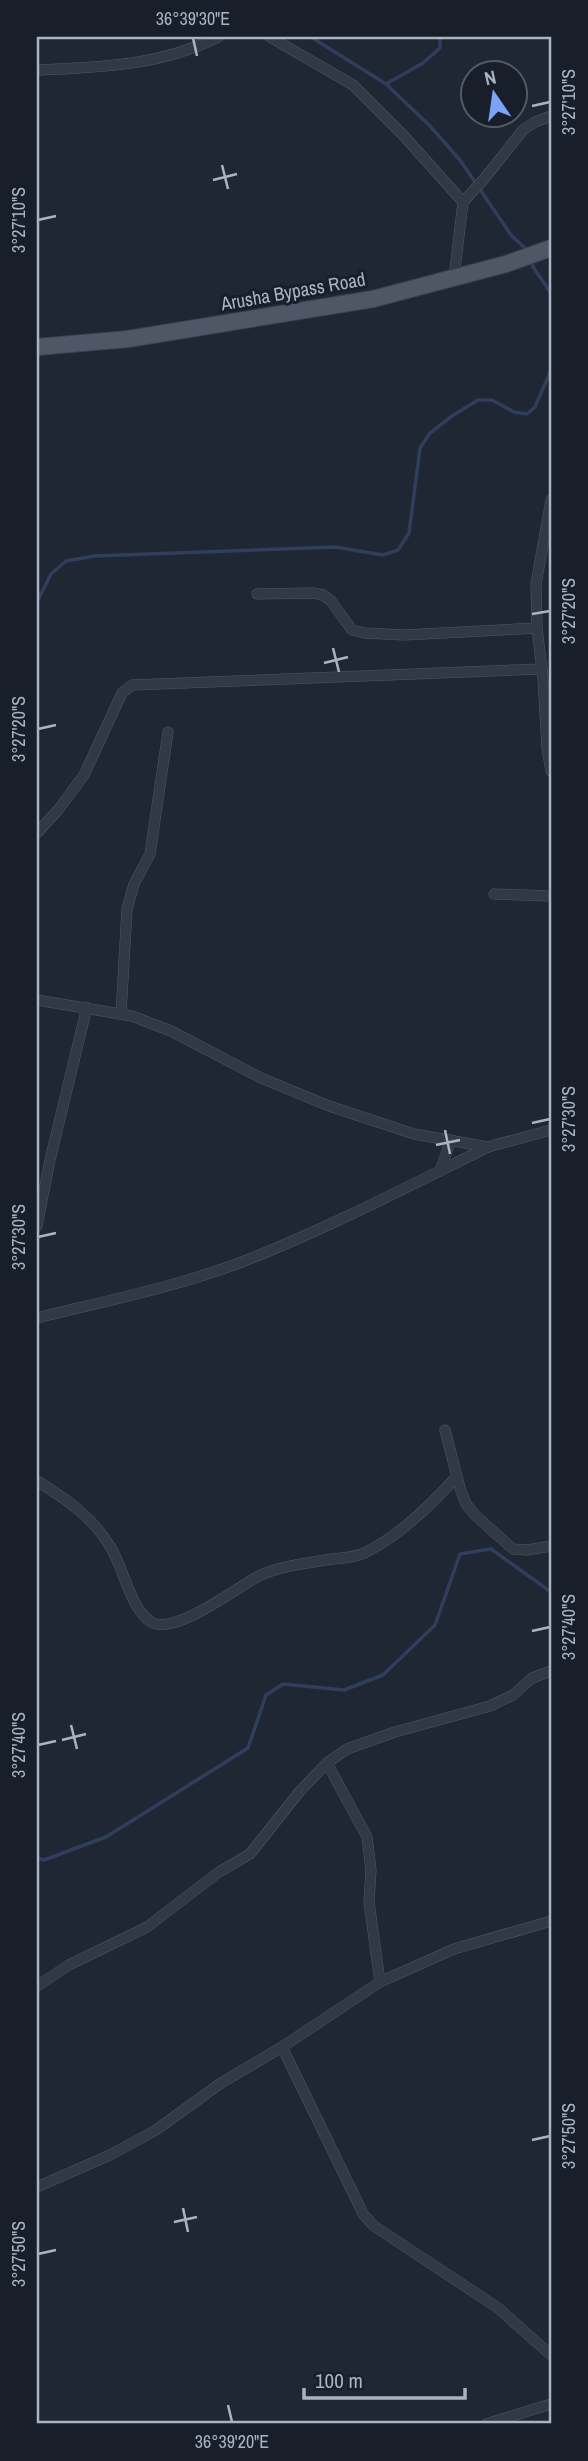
<svg xmlns="http://www.w3.org/2000/svg" width="588" height="2461" font-family="'Archivo Narrow',sans-serif">
  <style>
    .lines { fill: none; stroke-linecap: round; stroke-linejoin: round }
    .stream { stroke: #303e5b; stroke-width: 3.5 }
    .minor-casing { stroke: #4f5664; stroke-width: 11 }
    .primary-casing { stroke: #3b424f; stroke-width: 18 }
    .minor { stroke: #323946; stroke-width: 10 }
    .primary { stroke: #4f5766; stroke-width: 16 }
    .ticks { fill: none; stroke: #abb3c3; stroke-width: 2.5 }
    .labels { text-anchor: middle; stroke-width: 6; stroke-linejoin: round; paint-order: stroke }
    .street-label { font-size: 19px; fill: #abb3c3; stroke: #181e2a }
    .neatline { fill: none; stroke: #abb3c3; stroke-width: 2.5 }
    .ticks-label { font-size: 18px; text-anchor: middle; fill: #abb3c3 }
  </style>
  <rect width="100%" height="100%" fill="#1f2735"/>
  <g class="lines">
    <g class="stream">
      <path d="M 311,37 L 386,84 L 430,126 L 460,160 L 511,235 L 528,251"/>
      <path d="M 386,84 L 423,63 L 440,48 L 440,37"/>
      <path d="M 531,259 L 533,267 L 551,293"/>
      <path d="M 37,602 L 51,574 L 66,561 L 95,556 L 335,547 L 383,555 L 398,550 L 409,533 L 420,448 L 430,433 L 452,416 L 478,400 L 492,400 L 514,412 L 527,414 L 535,407 L 551,370"/>
      <path d="M 37,1858 L 44,1860 L 106,1837 L 248,1748 L 266,1695 L 283,1684 L 344,1690 L 383,1675 L 435,1625 L 460,1554 L 491,1549 L 551,1592"/>
    </g>
    <g class="minor-casing">
      <g id="minor">
        <path d="M 270,37 L 353,85 L 404,136 L 463,202 L 454,278"/>
        <path d="M 37,70 C 101,67 160,66 218,37"/>
        <path d="M 463,202 L 484,179 L 523,130 L 535,122 L 551,116"/>
        <path d="M 551,500 L 536,584 L 537,628 L 543,678 L 547,748 L 551,771"/>
        <path d="M 257,594 L 313,593 L 323,595 L 331,601 L 352,630 L 364,633 L 404,635 L 537,628"/>
        <path d="M 37,833 L 58,810 L 84,775 L 122,693 L 132,685 L 542,669"/>
        <path d="M 494,894 L 551,896"/>
        <path d="M 37,1000 L 132,1016 L 171,1031 L 261,1078 L 329,1106 L 414,1134 L 488,1147 L 551,1130"/>
        <path d="M 121,1014 L 127,909 L 134,884 L 150,854 L 168,732"/>
        <path d="M 440,1171 L 451,1140"/>
        <path d="M 37,1226 L 50,1160 L 87,1007"/>
        <path d="M 37,1318 C 105,1301 176,1287 242,1262 C 326,1229 407,1187 488,1147"/>
        <path d="M 445,1430 L 460,1488 L 466,1504 L 476,1516 L 513,1549 L 527,1550 L 551,1546"/>
        <path d="M 37,1481 C 65,1498 94,1518 111,1548 C 124,1569 130,1608 151,1622 C 173,1636 234,1590 255,1578 C 277,1566 308,1563 332,1559 C 344,1558 358,1557 368,1551 C 402,1534 432,1504 457,1476"/>
        <path d="M 327,1763 L 367,1837 L 371,1870 L 369,1902 L 380,1982"/>
        <path d="M 37,1986 L 69,1965 L 147,1927 L 219,1872 L 250,1854 L 300,1791 L 327,1763 L 347,1749 L 395,1732 L 490,1706 L 513,1695 L 532,1678 L 551,1671"/>
        <path d="M 282,2047 L 355,2197 L 363,2214 L 374,2226 L 498,2308 L 551,2355"/>
        <path d="M 37,2187 L 110,2155 L 156,2130 L 221,2083 L 282,2047 L 380,1982 L 454,1949 L 551,1921"/>
        <path d="M 486,2424 L 551,2404"/>
      </g>
    </g>
    <g class="primary-casing">
      <path id="primary" d="M 37,347 L 128,339 L 373,299 L 506,264 L 551,248"/>
    </g>
    <use href="#minor" class="minor"/>
    <use href="#primary" class="primary"/>
  </g>
  <path class="ticks" d="M 193,38 L 197,56M 532,106 L 550,102M 222,165 L 228,189M 213,180 L 237,174M 38,220 L 56,216M 532,614 L 550,611M 333,648 L 339,672M 324,663 L 348,657M 38,729 L 56,725M 532,1123 L 550,1119M 445,1130 L 450,1154M 436,1145 L 460,1140M 38,1237 L 56,1233M 532,1631 L 550,1627M 71,1725 L 77,1749M 62,1740 L 86,1734M 38,1745 L 56,1741M 532,2140 L 550,2136M 183,2208 L 188,2232M 174,2222 L 197,2217M 38,2254 L 56,2250M 228,2405 L 232,2422"/>
  <g class="labels">
    <g class="street-label">
      <text transform="translate(293 291) rotate(-10)" y="7">Arusha Bypass Road</text>
    </g>
  </g>
  <rect width="588" height="2461" fill="none" stroke="#181e2a" stroke-width="77"/>
  <g transform="translate(494 94) rotate(347)"><circle r="33" fill="#181e2a" stroke="#535a67" stroke-width="2"/>
  <path d="M0-5L12 26L0 18L-12 26Z" fill="#7ca3f8"/>
  <text y="-10" font-size="19" font-weight="bold" text-anchor="middle" fill="#abb3c3">N</text>
  </g>
  <path d="M304 2388v10h161v-10" fill="none" stroke="#abb3c3" stroke-width="3.5"/>
  <text x="315" y="2388" font-size="21" fill="#abb3c3" stroke="#181e2a" stroke-width="5" paint-order="stroke">100 m</text>
  <rect x="38" y="38" width="512" height="2384" class="neatline"/>
  <g class="ticks-label">
    <text x="193" y="25">36°39'30"E</text>
    <text transform="translate(569 102) rotate(-90)" y="6">3°27'10"S</text>
    <text transform="translate(19 220) rotate(-90)" y="6">3°27'10"S</text>
    <text transform="translate(569 611) rotate(-90)" y="6">3°27'20"S</text>
    <text transform="translate(19 729) rotate(-90)" y="6">3°27'20"S</text>
    <text transform="translate(569 1119) rotate(-90)" y="6">3°27'30"S</text>
    <text transform="translate(19 1237) rotate(-90)" y="6">3°27'30"S</text>
    <text transform="translate(569 1627) rotate(-90)" y="6">3°27'40"S</text>
    <text transform="translate(19 1745) rotate(-90)" y="6">3°27'40"S</text>
    <text transform="translate(569 2136) rotate(-90)" y="6">3°27'50"S</text>
    <text transform="translate(19 2254) rotate(-90)" y="6">3°27'50"S</text>
    <text x="232" y="2448">36°39'20"E</text>
  </g>
</svg>
